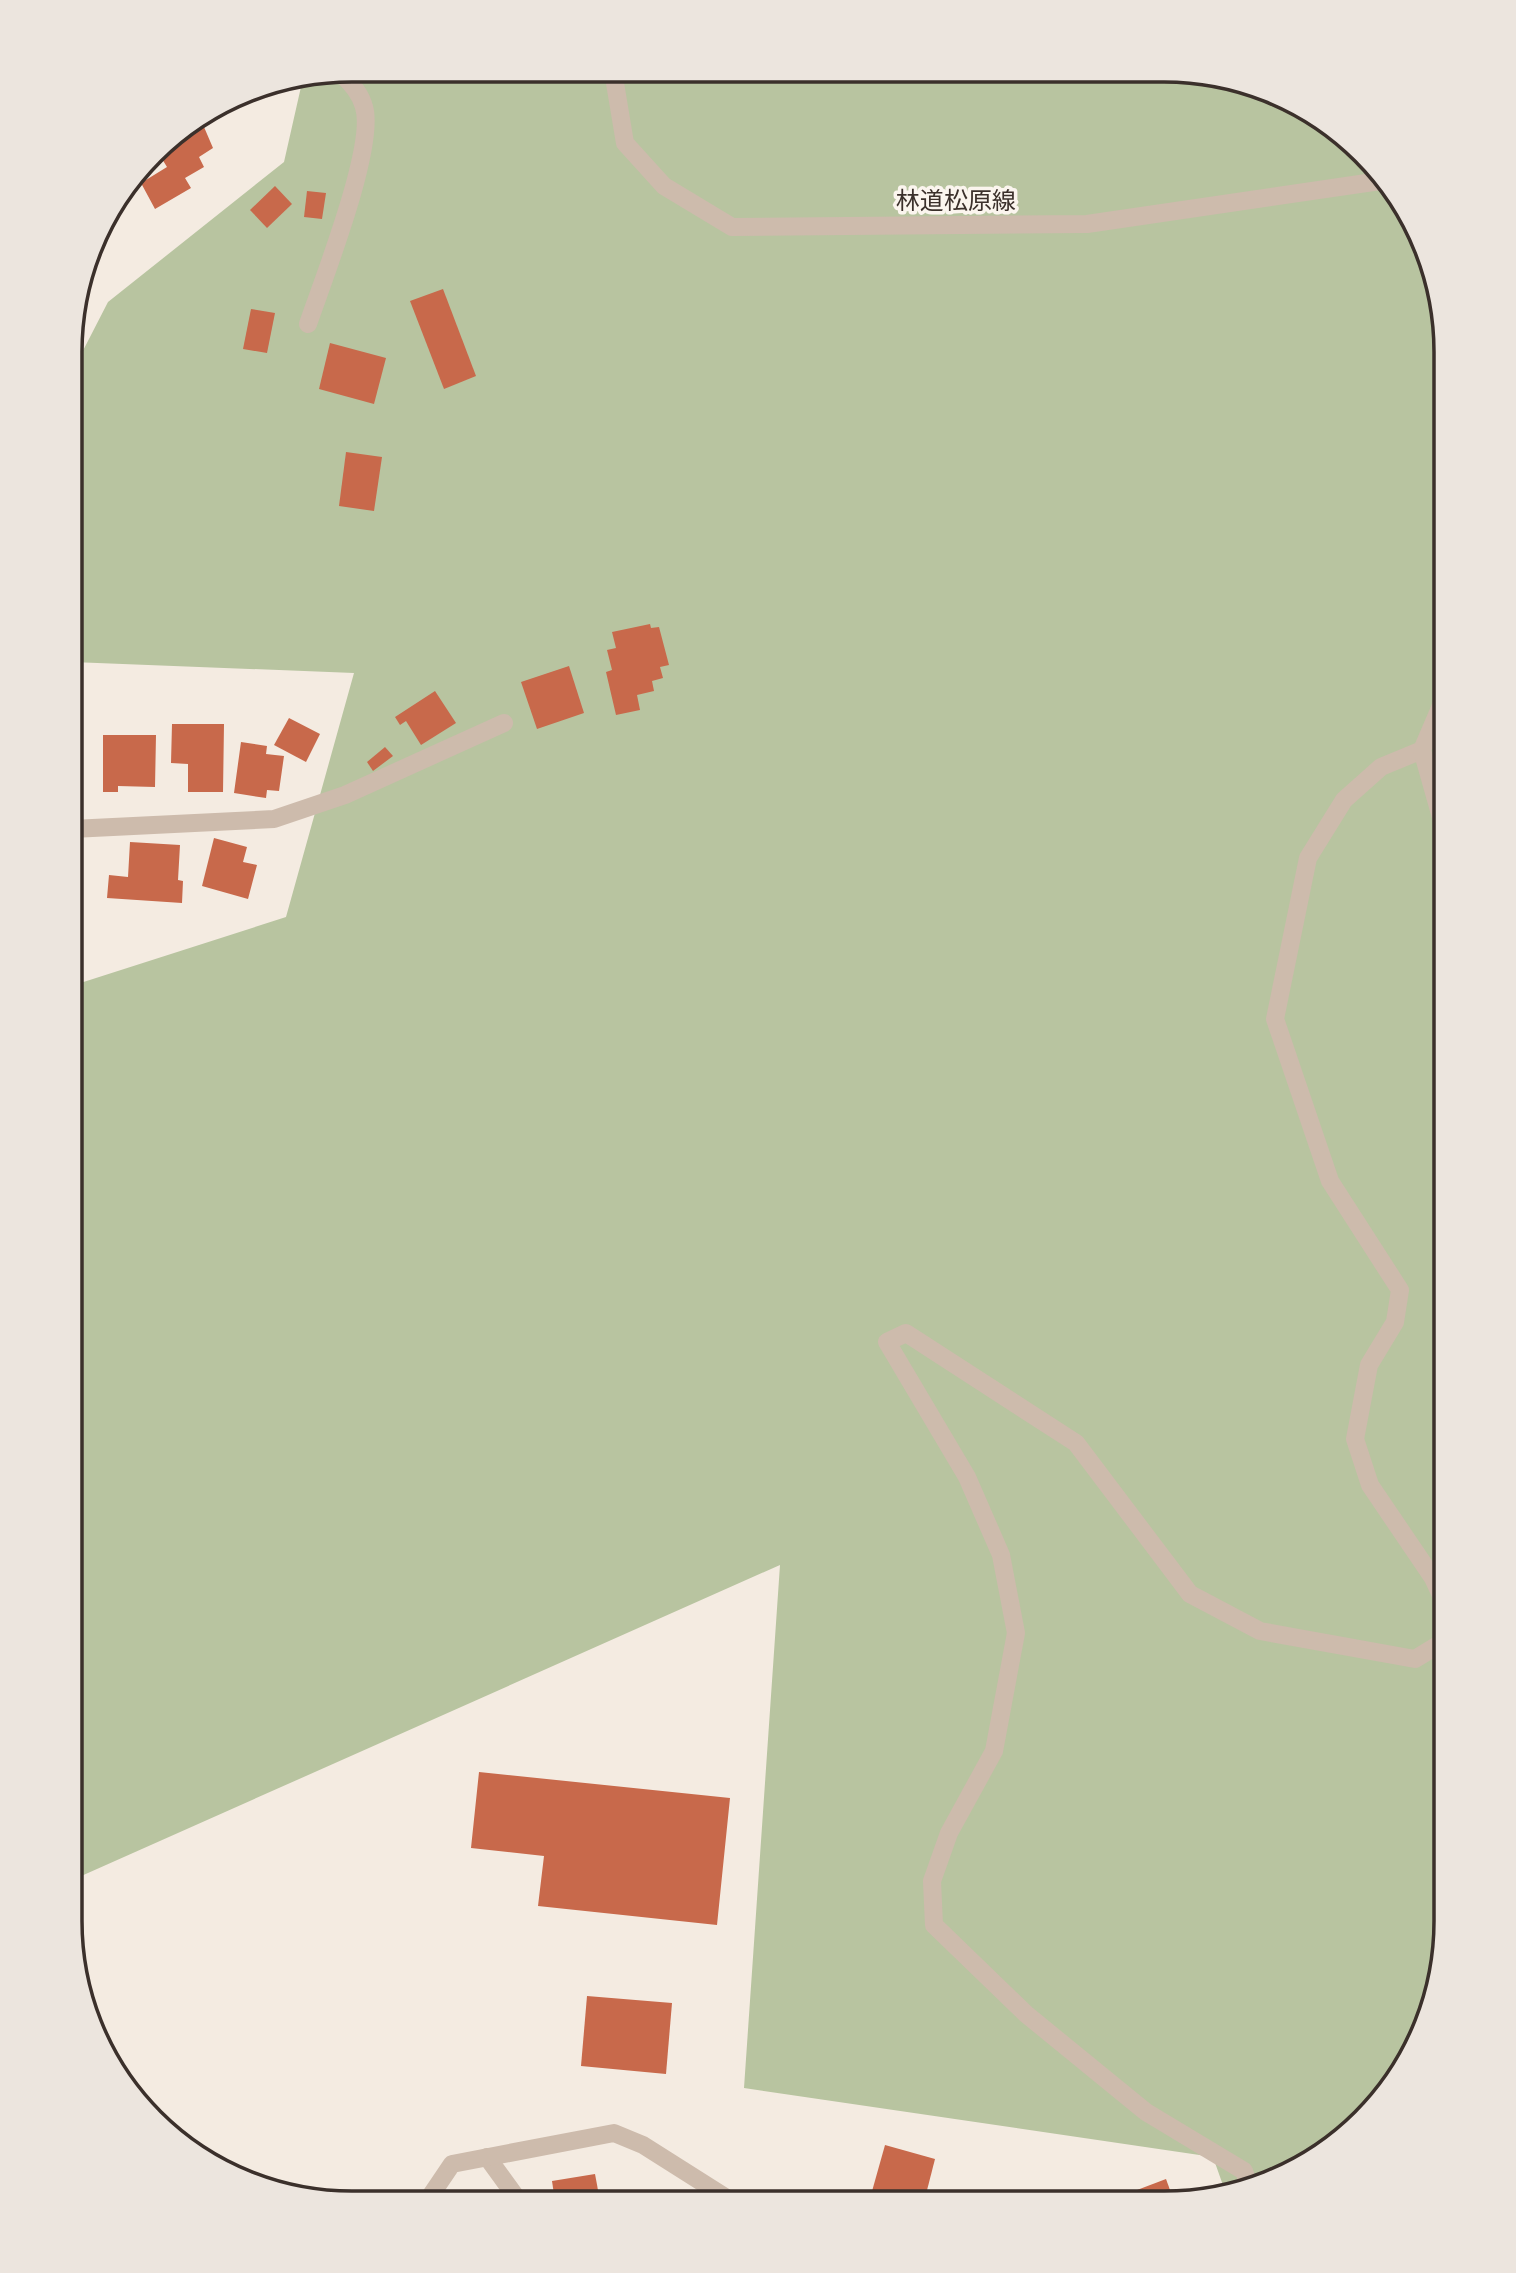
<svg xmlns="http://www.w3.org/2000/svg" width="1516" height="2273" font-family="Raleway,'Noto Sans JP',sans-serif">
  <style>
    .green { fill: #b8c4a0 }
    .building { fill: #c8694b }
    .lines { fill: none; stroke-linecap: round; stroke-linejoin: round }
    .lane { stroke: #cdbbac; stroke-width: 18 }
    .street { stroke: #cdbbac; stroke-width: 18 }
    .labels { text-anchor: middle; stroke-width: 7; stroke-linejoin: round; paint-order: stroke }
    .street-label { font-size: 24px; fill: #3b302b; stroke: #fbf5ee }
    .rim { fill: none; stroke: #3b302b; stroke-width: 3.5 }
  </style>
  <rect width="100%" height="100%" fill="#f4ebe1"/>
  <path class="green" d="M 353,70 L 1201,72 L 1271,91 L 1335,128 L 1387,180 L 1424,244 L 1446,353 L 1445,1939 L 1431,2012 L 1398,2078 L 1349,2133 L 1272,2181 L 1225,2191 L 1213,2157 L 744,2088 L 780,1565 L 70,1881 L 71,986 L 286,917 L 354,673 L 72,662 L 72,372 L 108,302 L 284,162 L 303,78 Z"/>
  <g class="building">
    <path d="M 201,120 L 213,148 L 199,157 L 204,167 L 185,178 L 191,188 L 155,209 L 141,183 L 167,167 L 159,154 L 173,146 L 168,139 Z"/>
    <path d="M 275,186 L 292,204 L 267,228 L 250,210 Z"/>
    <path d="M 307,191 L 326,193 L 322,219 L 304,217 Z"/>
    <path d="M 443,289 L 476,376 L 444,389 L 410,301 Z"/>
    <path d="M 251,309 L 275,313 L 267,353 L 243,349 Z"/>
    <path d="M 330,343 L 386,358 L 374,404 L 319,389 Z"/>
    <path d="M 346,452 L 382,457 L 374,511 L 339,506 Z"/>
    <path d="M 650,624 L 651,628 L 659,627 L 669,665 L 660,667 L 663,678 L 652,681 L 654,691 L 637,695 L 640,710 L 616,715 L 606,672 L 612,670 L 607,650 L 616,648 L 612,632 Z"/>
    <path d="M 569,666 L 584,713 L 537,729 L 521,682 Z"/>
    <path d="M 435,691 L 456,723 L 421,745 L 406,721 L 400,725 L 395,717 Z"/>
    <path d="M 289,718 L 320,734 L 306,762 L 274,745 Z"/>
    <path d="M 172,724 L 224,724 L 223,792 L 188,792 L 188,764 L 171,763 Z"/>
    <path d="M 103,735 L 156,735 L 155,787 L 118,786 L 118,792 L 103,792 Z"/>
    <path d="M 241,742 L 267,746 L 266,754 L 284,756 L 279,791 L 267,790 L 266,798 L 234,793 Z"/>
    <path d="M 385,747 L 393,756 L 373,771 L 367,762 Z"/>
    <path d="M 214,838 L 247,847 L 243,862 L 257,865 L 248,899 L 202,886 Z"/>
    <path d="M 130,842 L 180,845 L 178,880 L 183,881 L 182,903 L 107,898 L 109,875 L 128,877 Z"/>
    <path d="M 479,1772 L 730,1798 L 717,1925 L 538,1906 L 544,1856 L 471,1848 Z"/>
    <path d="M 587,1996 L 672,2003 L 666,2074 L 581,2066 Z"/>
    <path d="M 885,2145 L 935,2159 L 924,2202 L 869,2202 Z"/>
    <path d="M 595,2174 L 600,2201 L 555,2201 L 552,2181 Z"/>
    <path d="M 1166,2179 L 1174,2201 L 1118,2203 L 1116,2198 Z"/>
  </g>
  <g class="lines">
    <g class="lane">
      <path d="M 308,324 C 323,280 376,146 364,107 C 360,92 350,83 340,72"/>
      <path d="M 487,2157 L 519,2201"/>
    </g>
    <g class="street">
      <path d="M 613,71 L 625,143 L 664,186 L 732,227 L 1087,224 L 1387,180"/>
      <path d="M 1422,750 L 1381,767 L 1344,800 L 1308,858 L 1275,1019 L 1330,1181 L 1400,1290 L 1395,1322 L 1369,1365 L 1355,1439 L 1370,1485 L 1433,1578 L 1445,1604"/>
      <path d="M 72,829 L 274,819 L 345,795 L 504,723"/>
      <path d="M 1446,835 L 1422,750 L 1446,694"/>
      <path d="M 1249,2186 L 1244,2171 L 1146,2112 L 1026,2014 L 934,1925 L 932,1881 L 949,1833 L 994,1751 L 1016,1633 L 1001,1555 L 967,1477 L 887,1342 L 906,1333 L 1076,1443 L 1190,1594 L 1260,1631 L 1415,1659 L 1443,1642 L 1445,1621"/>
      <path d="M 427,2201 L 452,2164 L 614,2133 L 643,2145 L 733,2202"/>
    </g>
  </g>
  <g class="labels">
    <g class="street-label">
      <text x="956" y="209">林道松原線</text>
    </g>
  </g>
  <path d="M0 0H1516V2273H0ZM352 82H1164A270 270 0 0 1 1434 352V1921A270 270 0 0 1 1164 2191H352A270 270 0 0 1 82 1921V352A270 270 0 0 1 352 82Z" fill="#ece5de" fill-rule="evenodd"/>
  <path class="rim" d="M352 82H1164A270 270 0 0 1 1434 352V1921A270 270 0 0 1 1164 2191H352A270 270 0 0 1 82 1921V352A270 270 0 0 1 352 82Z"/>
</svg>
